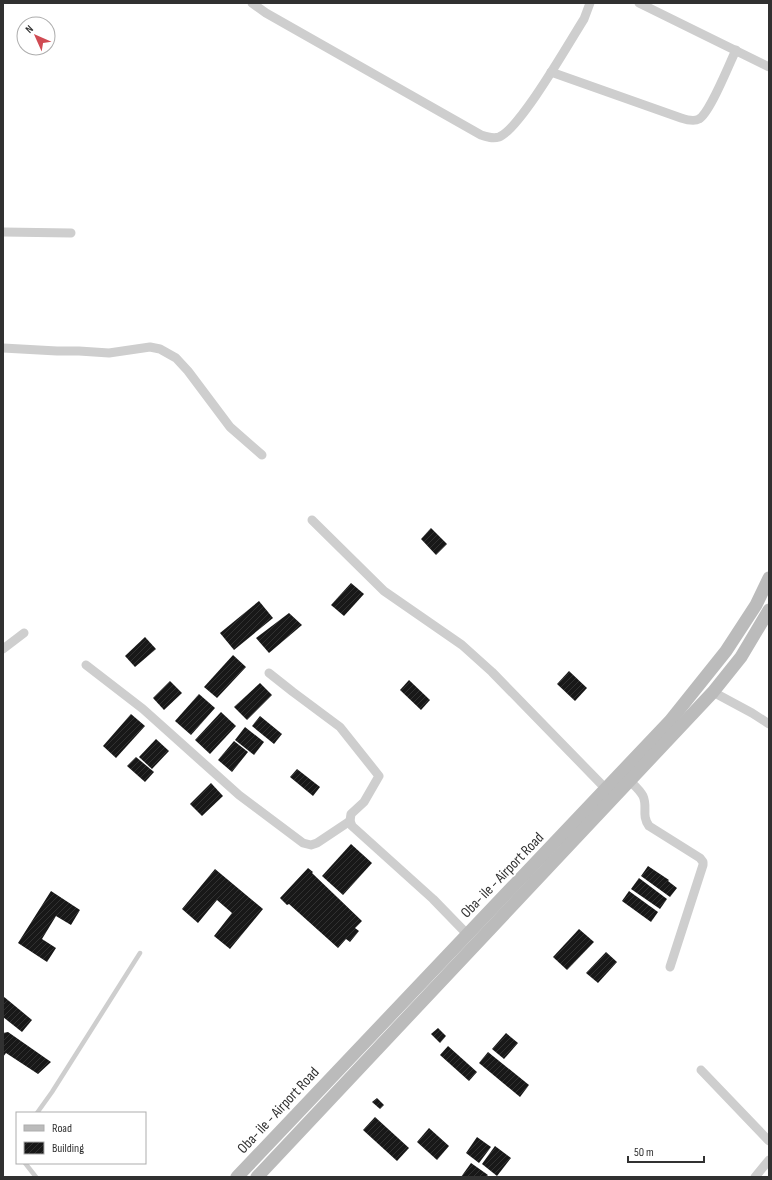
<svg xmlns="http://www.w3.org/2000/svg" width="772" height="1180" font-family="'Sofia Sans Condensed',sans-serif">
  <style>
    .building { fill: url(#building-hatch) }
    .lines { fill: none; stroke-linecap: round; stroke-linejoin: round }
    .service { stroke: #cecece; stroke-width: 4.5 }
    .minor { stroke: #cecece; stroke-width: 9 }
    .secondary { stroke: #bbb; stroke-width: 13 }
    .labels { text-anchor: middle; stroke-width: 4; stroke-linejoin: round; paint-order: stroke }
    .street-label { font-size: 15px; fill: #313131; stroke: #fff }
  </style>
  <defs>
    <pattern id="building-hatch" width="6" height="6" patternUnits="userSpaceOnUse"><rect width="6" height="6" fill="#181818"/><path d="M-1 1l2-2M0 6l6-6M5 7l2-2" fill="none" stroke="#313131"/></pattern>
  </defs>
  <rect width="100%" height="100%" fill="#fff"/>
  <g class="building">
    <path d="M 431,528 L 447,544 L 436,555 L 421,539 Z"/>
    <path d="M 351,583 L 364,594 L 344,616 L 331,605 Z"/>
    <path d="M 259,601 L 273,618 L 234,650 L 220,633 Z"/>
    <path d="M 289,613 L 302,625 L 269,653 L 256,638 Z"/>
    <path d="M 145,637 L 156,649 L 135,667 L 125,656 Z"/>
    <path d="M 233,655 L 246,667 L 217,698 L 204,687 Z"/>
    <path d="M 569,671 L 587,688 L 575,701 L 557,684 Z"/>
    <path d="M 409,680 L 430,700 L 421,710 L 400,690 Z"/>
    <path d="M 170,681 L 182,693 L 164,710 L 153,698 Z"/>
    <path d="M 260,683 L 272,695 L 247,720 L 234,707 Z"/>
    <path d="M 199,694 L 215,708 L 191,735 L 175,721 Z"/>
    <path d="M 221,712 L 236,726 L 210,754 L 195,740 Z"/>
    <path d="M 131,714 L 145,726 L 116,758 L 103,746 Z"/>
    <path d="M 260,716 L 282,734 L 274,744 L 252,726 Z"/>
    <path d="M 245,727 L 264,742 L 254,755 L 235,740 Z"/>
    <path d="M 156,739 L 169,751 L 152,769 L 139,757 Z"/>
    <path d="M 234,741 L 248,752 L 232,772 L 218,760 Z"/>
    <path d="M 136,757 L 154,772 L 145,782 L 127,766 Z"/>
    <path d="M 297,769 L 320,787 L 313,796 L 290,777 Z"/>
    <path d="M 211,783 L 223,796 L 202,816 L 190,804 Z"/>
    <path d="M 351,844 L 372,863 L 343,895 L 322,876 Z"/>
    <path d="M 648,866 L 669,880 L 668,881 L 677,888 L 670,897 L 641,876 Z"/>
    <path d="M 308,868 L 313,872 L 312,873 L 362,921 L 355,928 L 359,931 L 350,942 L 346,939 L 338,948 L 289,904 L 287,905 L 280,898 Z"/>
    <path d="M 215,869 L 263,909 L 230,949 L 214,936 L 232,913 L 217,900 L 198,923 L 182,909 Z"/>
    <path d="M 639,878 L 667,899 L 660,909 L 631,889 Z"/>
    <path d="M 51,891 L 80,910 L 71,925 L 56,916 L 42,939 L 56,948 L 47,962 L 18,943 Z"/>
    <path d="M 629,891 L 658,912 L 651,922 L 622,901 Z"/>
    <path d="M 579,929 L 594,942 L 567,970 L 553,957 Z"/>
    <path d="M 606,952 L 617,962 L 598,983 L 586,973 Z"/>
    <path d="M 3,996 L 32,1020 L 22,1032 L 3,1017 Z"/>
    <path d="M 438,1028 L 446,1036 L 440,1043 L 431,1034 Z"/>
    <path d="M 8,1032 L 51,1062 L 38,1074 L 6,1053 L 3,1057 L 3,1033 Z"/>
    <path d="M 506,1033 L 518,1043 L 504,1059 L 492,1049 Z"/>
    <path d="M 448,1046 L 477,1072 L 469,1081 L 440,1055 Z"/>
    <path d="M 488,1052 L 529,1085 L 520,1097 L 479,1063 Z"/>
    <path d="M 377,1098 L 384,1105 L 380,1109 L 372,1102 Z"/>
    <path d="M 375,1117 L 409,1148 L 397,1161 L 363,1130 Z"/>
    <path d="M 429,1128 L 449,1146 L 437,1160 L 417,1142 Z"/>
    <path d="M 477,1137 L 491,1147 L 479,1163 L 466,1153 Z"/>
    <path d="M 495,1146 L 511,1158 L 497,1176 L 482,1164 Z"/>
    <path d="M 471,1163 L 488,1175 L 486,1177 L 461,1177 Z"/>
  </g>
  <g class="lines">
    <g class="service">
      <path d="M 37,1113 L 52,1092 L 140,953"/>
      <path d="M 25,1163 L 36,1177"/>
    </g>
    <g class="minor">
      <path d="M 252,3 L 266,13 L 481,135 C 487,137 493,139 499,137 C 520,129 570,41 584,19 L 590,3"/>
      <path d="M 639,3 L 769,67"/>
      <path d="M 551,72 L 681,118 C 687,120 694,122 699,119 C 710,113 729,64 736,50"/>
      <path d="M 3,232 L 71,233"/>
      <path d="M 3,348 L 57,351 L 79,351 L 109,353 L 150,347 L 160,349 L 176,358 L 188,371 L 230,427 L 262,455"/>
      <path d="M 312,520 L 384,591 L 462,645 L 492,672 L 606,789"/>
      <path d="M 3,649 L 24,633"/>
      <path d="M 86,665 L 143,709 L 239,795 L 303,843 L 311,845 L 317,843 L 350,821"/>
      <path d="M 269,673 L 293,692 L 340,727 L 379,776 L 364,802 L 351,814 L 350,821 L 352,826 L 433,899 L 467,934"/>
      <path d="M 713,692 L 752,713 L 769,724"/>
      <path d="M 630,781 C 634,785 640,790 643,796 C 648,807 641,815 649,826 L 700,858 L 703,862 L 703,865 L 670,967"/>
      <path d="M 701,1070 L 769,1141"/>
      <path d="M 755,1177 L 769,1160"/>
    </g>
    <g class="secondary">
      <path d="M 237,1177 L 670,721 L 726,651 L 756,605 L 769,578"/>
      <path d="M 257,1177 L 713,692 L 741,657 L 769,610"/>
    </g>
  </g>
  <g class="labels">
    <g class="street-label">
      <text transform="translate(502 875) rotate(-46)" y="5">Oba- ile - Airport Road</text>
      <text transform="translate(278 1110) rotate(-47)" y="5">Oba- ile - Airport Road</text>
    </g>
  </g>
  <rect width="772" height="1180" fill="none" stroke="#313131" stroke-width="8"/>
  <rect x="16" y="1112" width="130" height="52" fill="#ffffff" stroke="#adadad"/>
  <rect x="24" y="1125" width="20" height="6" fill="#bbbbbb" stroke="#adadad"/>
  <text x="52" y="1132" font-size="12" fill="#313131">Road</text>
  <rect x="24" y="1142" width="20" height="12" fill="url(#building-hatch)" stroke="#adadad"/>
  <text x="52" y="1152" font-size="12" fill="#313131">Building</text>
  <g transform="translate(36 36) rotate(315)"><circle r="19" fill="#ffffff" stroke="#adadad"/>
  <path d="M0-3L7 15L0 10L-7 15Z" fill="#d04b53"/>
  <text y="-6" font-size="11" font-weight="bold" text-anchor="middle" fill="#313131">N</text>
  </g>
  <path d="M628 1156v6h76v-6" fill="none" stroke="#313131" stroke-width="2"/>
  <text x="634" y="1156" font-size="12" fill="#313131" stroke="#ffffff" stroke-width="3" paint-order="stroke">50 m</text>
</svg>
